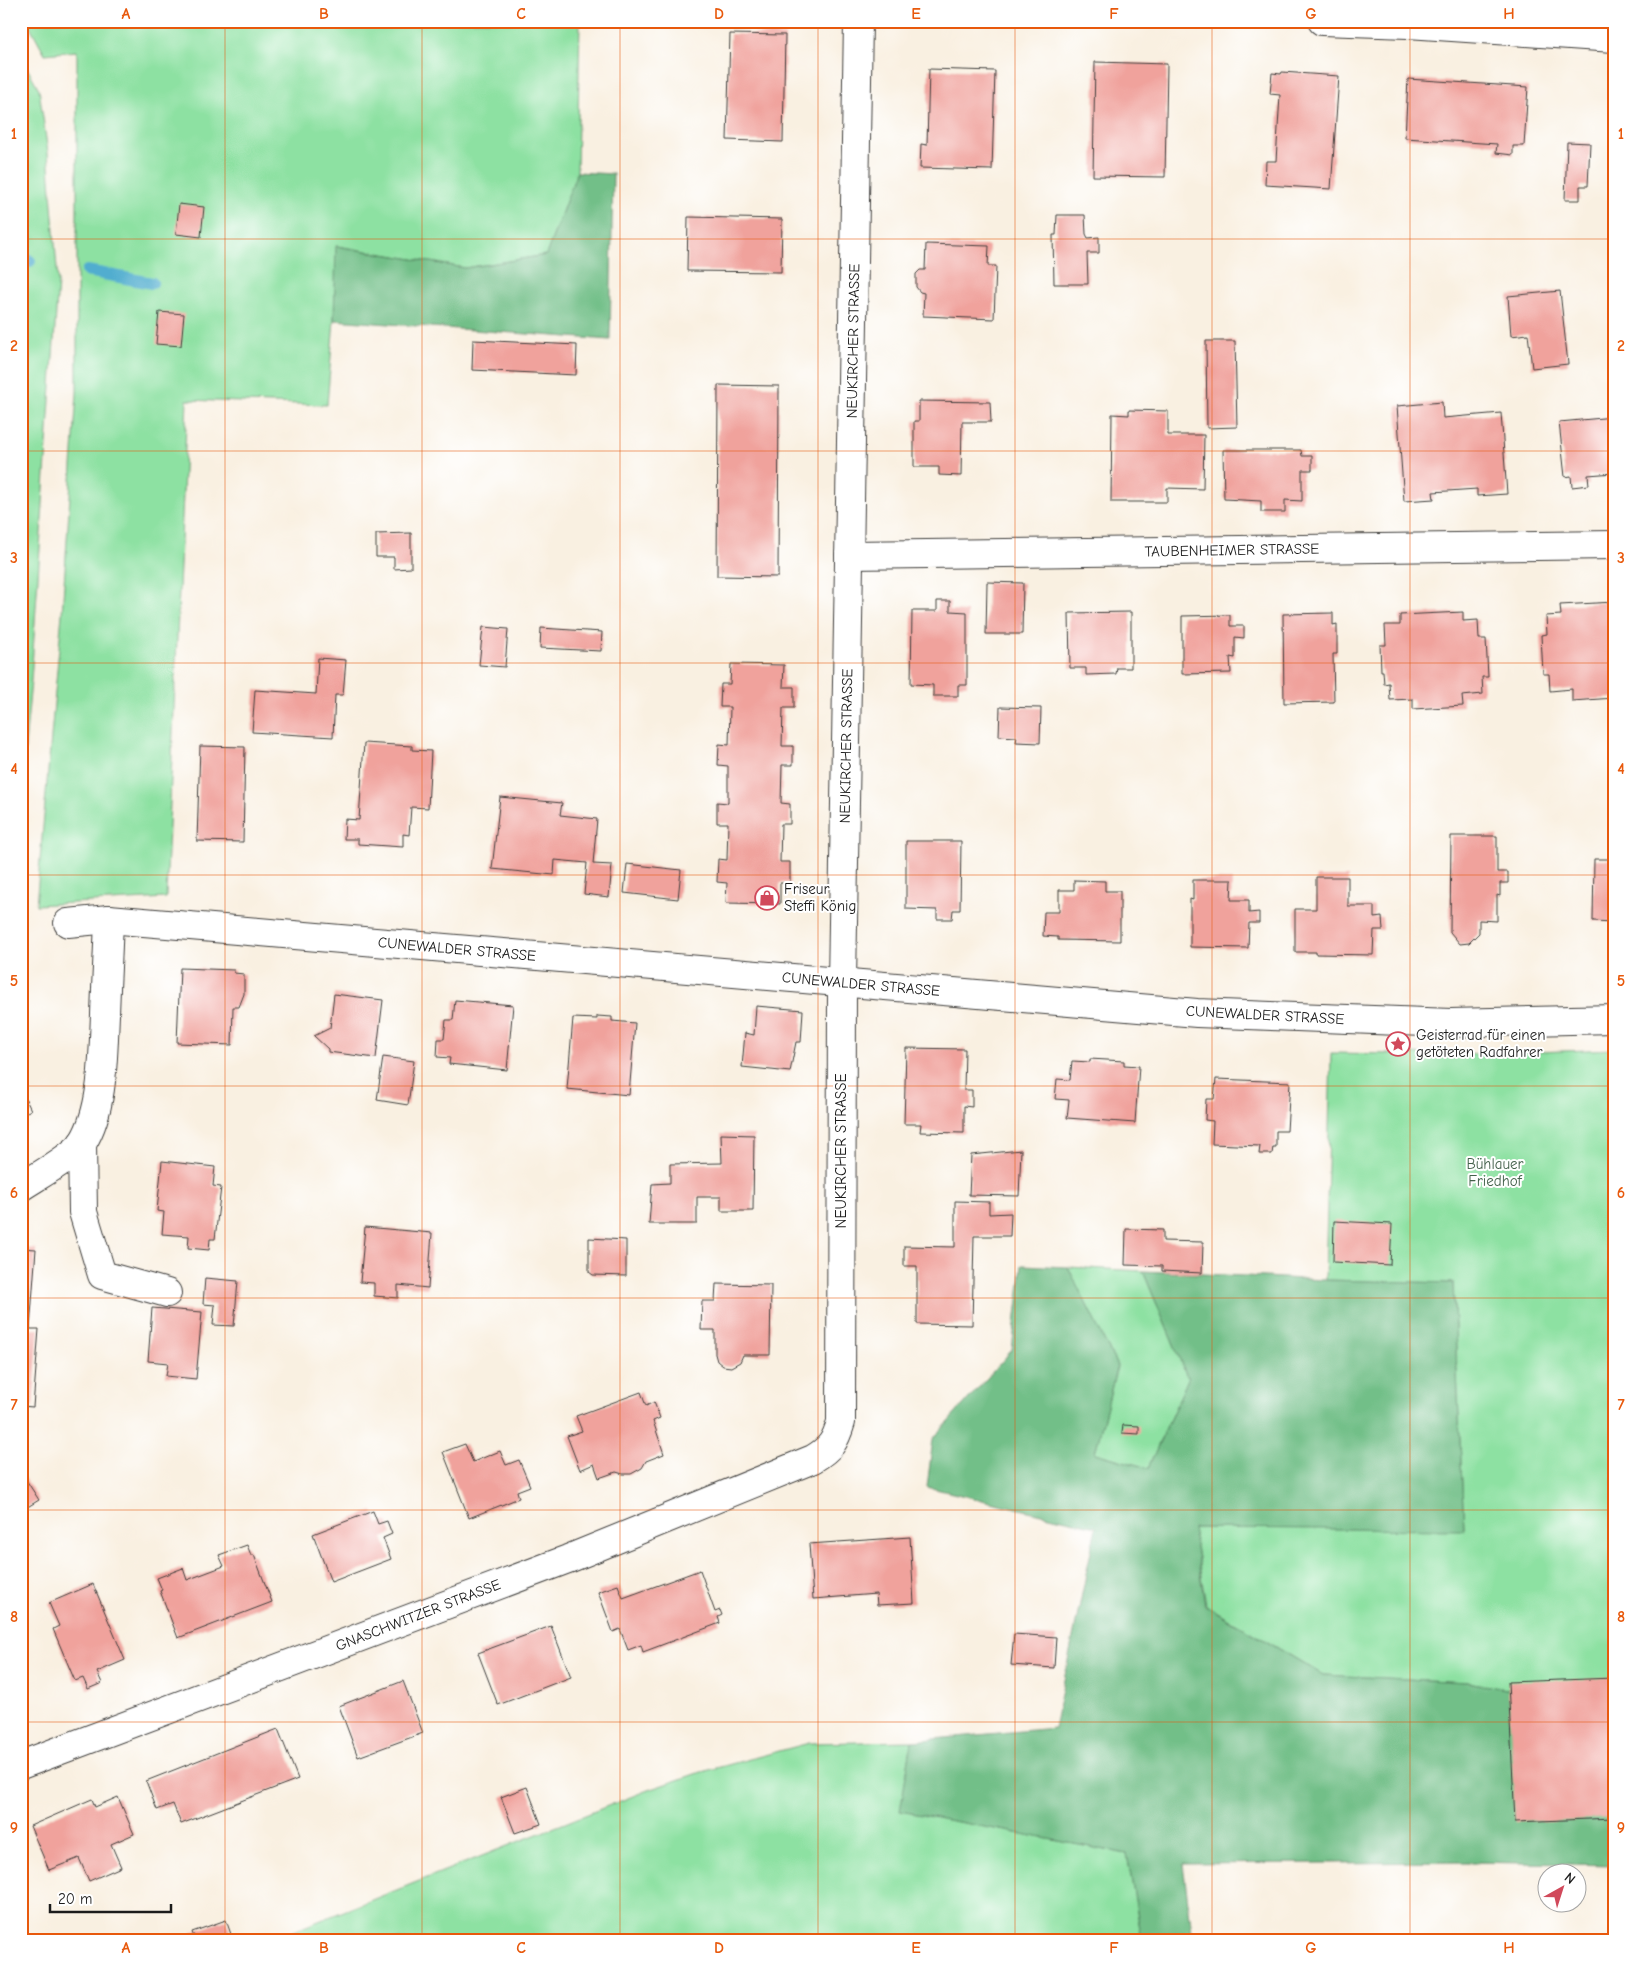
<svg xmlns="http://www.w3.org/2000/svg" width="1635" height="1961" font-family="'Comic Neue',sans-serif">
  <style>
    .green { fill: #8de1a2; stroke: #547e5f }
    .forest { fill: #72bf88; stroke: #476e52 }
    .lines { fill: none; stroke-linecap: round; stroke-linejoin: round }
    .stream { stroke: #51adcf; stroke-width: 12 }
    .building { fill: #f0a29c }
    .street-casing { stroke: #3d3c3a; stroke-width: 30 }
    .street { stroke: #fff; stroke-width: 28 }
    .grid { fill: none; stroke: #e8590c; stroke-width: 1; stroke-opacity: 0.55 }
    .labels { text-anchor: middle; stroke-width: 4; stroke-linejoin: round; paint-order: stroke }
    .street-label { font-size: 15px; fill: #1c1c1c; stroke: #fff }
    .poi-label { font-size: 15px; fill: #1c1c1c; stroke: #fff; text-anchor: start }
    .park-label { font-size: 15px; fill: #44614b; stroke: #fff }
    .neatline { fill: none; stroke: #e8590c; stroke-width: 2 }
    .grid-label { font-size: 16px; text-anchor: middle; font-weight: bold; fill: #e8590c }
  </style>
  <rect width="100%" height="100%" fill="#fff"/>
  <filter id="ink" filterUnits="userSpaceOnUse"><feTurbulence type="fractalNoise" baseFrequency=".02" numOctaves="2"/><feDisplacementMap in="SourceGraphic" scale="10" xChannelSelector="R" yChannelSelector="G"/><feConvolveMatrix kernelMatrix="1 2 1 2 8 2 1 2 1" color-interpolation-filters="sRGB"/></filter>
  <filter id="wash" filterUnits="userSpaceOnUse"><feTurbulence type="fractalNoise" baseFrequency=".0096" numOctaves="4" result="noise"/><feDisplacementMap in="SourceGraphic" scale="20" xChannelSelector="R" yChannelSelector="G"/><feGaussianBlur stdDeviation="1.12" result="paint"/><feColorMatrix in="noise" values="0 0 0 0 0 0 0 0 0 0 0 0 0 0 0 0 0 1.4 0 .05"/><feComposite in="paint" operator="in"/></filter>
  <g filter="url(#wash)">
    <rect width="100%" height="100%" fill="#f9f0e1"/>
    <g class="green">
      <path d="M 27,21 L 580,21 L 577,172 L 546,255 L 465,268 L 337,246 L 334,320 L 327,405 L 187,400 L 166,898 L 36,905 L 62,614 L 77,393 L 77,51 L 45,54 Z"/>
      <path d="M 21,57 L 39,89 L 48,153 L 58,282 L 31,681 L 21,791 Z"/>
      <path d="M 1614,1049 L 1614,1708 L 1467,1682 L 1323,1675 L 1206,1605 L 1193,1528 L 1464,1529 L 1453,1283 L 1325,1280 L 1331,1053 L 1459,1055 Z"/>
      <path d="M 1068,1267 L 1143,1271 L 1188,1379 L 1148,1468 L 1095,1453 L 1117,1366 Z"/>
      <path d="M 912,1741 L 901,1811 L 1127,1854 L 1142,1940 L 271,1940 L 648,1790 L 698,1773 L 809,1743 Z"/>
    </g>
    <g class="forest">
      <path d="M 577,172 L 613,174 L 610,340 L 334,320 L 336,246 L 465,268 L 546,255 Z"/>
      <path d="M 1022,1265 L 1068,1267 L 1117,1366 L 1095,1453 L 1148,1468 L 1188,1379 L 1143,1271 L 1325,1280 L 1453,1283 L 1464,1530 L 1193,1528 L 1205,1605 L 1323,1675 L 1467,1682 L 1614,1708 L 1614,1865 L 1472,1862 L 1183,1864 L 1193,1940 L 1142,1940 L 1127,1854 L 900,1811 L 912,1741 L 1054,1728 L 1096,1527 L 927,1487 L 933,1439 L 1012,1350 Z"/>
    </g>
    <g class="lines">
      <g class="stream">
        <path d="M 21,255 L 30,261"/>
        <path d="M 87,271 L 152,283"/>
      </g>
    </g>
    <g id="blocks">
      <g class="building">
        <path d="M 730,34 L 785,35 L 783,142 L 727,140 Z"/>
        <path d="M 1095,62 L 1167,64 L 1165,177 L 1093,176 Z"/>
        <path d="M 929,69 L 995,71 L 992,170 L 920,168 L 921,144 L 927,145 Z"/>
        <path d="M 1282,72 L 1339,76 L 1331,189 L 1265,185 L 1266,161 L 1276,161 L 1280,95 L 1270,94 L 1272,73 L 1281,74 Z"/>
        <path d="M 1408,79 L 1528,87 L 1524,146 L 1513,146 L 1513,155 L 1496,153 L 1497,144 L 1405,138 Z"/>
        <path d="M 1567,142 L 1590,143 L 1588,186 L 1580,186 L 1580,200 L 1565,200 Z"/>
        <path d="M 179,204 L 204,207 L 201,237 L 176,234 Z"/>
        <path d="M 1057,215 L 1085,215 L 1086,234 L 1088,238 L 1099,237 L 1099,253 L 1087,253 L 1088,284 L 1054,284 L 1053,235 L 1056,235 Z"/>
        <path d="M 688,217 L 782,219 L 781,272 L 687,271 Z"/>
        <path d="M 926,244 L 989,246 L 988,266 L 996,266 L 994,319 L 923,316 L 924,293 L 920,292 L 916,287 L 916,274 L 920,270 L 925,270 Z"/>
        <path d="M 1560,291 L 1568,364 L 1532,368 L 1528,334 L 1511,336 L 1508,296 Z"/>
        <path d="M 159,312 L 184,314 L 181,346 L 156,344 Z"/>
        <path d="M 473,340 L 577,345 L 576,375 L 472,370 Z"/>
        <path d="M 1206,341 L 1235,341 L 1237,427 L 1207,428 Z"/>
        <path d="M 718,385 L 779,386 L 778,577 L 717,576 Z"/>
        <path d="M 919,401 L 990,402 L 991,422 L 962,422 L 961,476 L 939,475 L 939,467 L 914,467 L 914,421 L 919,421 Z"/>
        <path d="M 1442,402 L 1443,418 L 1501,413 L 1507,494 L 1477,496 L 1477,489 L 1433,492 L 1434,499 L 1404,501 L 1397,406 Z"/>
        <path d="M 1129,410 L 1168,411 L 1168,435 L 1204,435 L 1203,489 L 1167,488 L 1167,502 L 1111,502 L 1112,414 L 1129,415 Z"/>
        <path d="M 1614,417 L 1614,473 L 1588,475 L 1589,485 L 1572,487 L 1571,476 L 1565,477 L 1559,422 Z"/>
        <path d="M 1223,450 L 1301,450 L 1302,456 L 1312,456 L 1312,470 L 1302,470 L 1302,501 L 1285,500 L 1285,512 L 1261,512 L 1261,501 L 1224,499 Z"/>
        <path d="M 411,533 L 411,568 L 394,569 L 394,557 L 376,557 L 376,534 Z"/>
        <path d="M 987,582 L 1023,583 L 1022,634 L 986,634 Z"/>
        <path d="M 937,601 L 950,601 L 950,611 L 967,612 L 967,685 L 958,685 L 958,696 L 933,696 L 933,685 L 911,684 L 912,611 L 937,611 Z"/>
        <path d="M 1614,602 L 1614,698 L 1572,701 L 1572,689 L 1550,691 L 1549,674 L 1543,674 L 1541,635 L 1547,634 L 1546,616 L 1561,615 L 1560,605 Z"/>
        <path d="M 1131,612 L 1131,668 L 1117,668 L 1116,674 L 1086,675 L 1086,668 L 1070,668 L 1069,613 Z"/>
        <path d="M 1463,612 L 1463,621 L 1478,620 L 1479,639 L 1486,639 L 1488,677 L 1482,677 L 1483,694 L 1462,696 L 1463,706 L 1413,709 L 1413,699 L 1390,700 L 1389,683 L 1384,684 L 1383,671 L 1381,671 L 1380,645 L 1386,645 L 1385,625 L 1400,625 L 1400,615 Z"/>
        <path d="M 1333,613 L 1333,625 L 1337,624 L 1337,654 L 1333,654 L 1334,702 L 1284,703 L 1283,614 Z"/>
        <path d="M 1230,615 L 1230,626 L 1244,626 L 1244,638 L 1235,637 L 1235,658 L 1230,657 L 1231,673 L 1182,674 L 1182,616 Z"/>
        <path d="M 483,627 L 508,629 L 505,667 L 479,665 Z"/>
        <path d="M 541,628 L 602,632 L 601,651 L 540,648 Z"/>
        <path d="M 318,658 L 346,660 L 343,695 L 335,695 L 333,737 L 252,732 L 255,690 L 316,694 Z"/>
        <path d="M 731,664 L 784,665 L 783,687 L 794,687 L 794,708 L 783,708 L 782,746 L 793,746 L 793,765 L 782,765 L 781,803 L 790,804 L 790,824 L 781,824 L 780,862 L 790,862 L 790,883 L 780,883 L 780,904 L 726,903 L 727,883 L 717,882 L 718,859 L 727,860 L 728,823 L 717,823 L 717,802 L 728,803 L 728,766 L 718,765 L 719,744 L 729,745 L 730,707 L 720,707 L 721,684 L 730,684 Z"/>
        <path d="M 1000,707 L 1041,708 L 1040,743 L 1016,742 L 1017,737 L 999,736 Z"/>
        <path d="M 364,743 L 412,746 L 412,750 L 431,751 L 428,808 L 411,807 L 409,835 L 403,834 L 403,847 L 358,844 L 358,839 L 344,839 L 345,819 L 359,820 Z"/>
        <path d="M 200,746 L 245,747 L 243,842 L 197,841 Z"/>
        <path d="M 500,797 L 562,803 L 560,815 L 597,819 L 593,864 L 612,865 L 609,897 L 584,894 L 587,863 L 555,860 L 554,875 L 492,869 Z"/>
        <path d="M 1451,836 L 1497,836 L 1497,872 L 1508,872 L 1508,883 L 1500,883 L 1500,896 L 1497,895 L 1497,921 L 1479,920 L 1479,933 L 1469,943 L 1460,944 L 1450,932 Z"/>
        <path d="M 906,841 L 961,841 L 960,910 L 953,910 L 952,919 L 937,919 L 937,910 L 906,909 Z"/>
        <path d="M 1594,859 L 1614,859 L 1614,922 L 1593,921 Z"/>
        <path d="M 627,864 L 681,870 L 678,899 L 624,893 Z"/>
        <path d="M 1316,877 L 1348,877 L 1348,906 L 1374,906 L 1374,918 L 1382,917 L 1383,930 L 1374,930 L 1373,955 L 1316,954 L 1316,952 L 1295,952 L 1295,909 L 1316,909 Z"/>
        <path d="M 1074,880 L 1105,881 L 1105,891 L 1120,891 L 1120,941 L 1058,940 L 1058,937 L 1043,936 L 1044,912 L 1059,912 L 1059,890 L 1074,890 Z"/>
        <path d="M 1193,880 L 1232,880 L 1231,900 L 1249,900 L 1249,913 L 1259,912 L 1259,923 L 1249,923 L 1248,948 L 1190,947 L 1190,899 L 1193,900 Z"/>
        <path d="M 180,968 L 234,970 L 234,973 L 244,974 L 244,994 L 239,1007 L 233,1007 L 232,1045 L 177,1043 Z"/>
        <path d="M 334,994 L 383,1000 L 376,1058 L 328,1052 L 328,1049 L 314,1036 L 330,1028 Z"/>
        <path d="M 455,1000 L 513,1005 L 507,1070 L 449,1064 L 450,1058 L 437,1057 L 438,1039 L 444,1039 L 446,1020 L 453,1020 Z"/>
        <path d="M 756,1006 L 803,1010 L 801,1042 L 796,1042 L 790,1072 L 742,1067 L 745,1033 L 754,1035 Z"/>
        <path d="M 597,1016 L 612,1017 L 612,1021 L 635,1023 L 629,1095 L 567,1089 L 573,1018 L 597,1019 Z"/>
        <path d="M 906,1048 L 965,1049 L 964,1090 L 972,1090 L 972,1107 L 964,1106 L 964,1133 L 920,1132 L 921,1124 L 904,1124 Z"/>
        <path d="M 383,1057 L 414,1061 L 408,1105 L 377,1100 Z"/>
        <path d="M 1090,1059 L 1124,1061 L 1124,1065 L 1139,1066 L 1135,1123 L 1067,1118 L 1069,1100 L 1055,1099 L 1057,1079 L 1070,1080 L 1072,1061 L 1090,1062 Z"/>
        <path d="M 1216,1079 L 1290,1082 L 1287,1131 L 1276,1131 L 1276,1147 L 1273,1147 L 1272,1154 L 1259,1154 L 1260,1146 L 1212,1144 L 1213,1121 L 1205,1120 L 1206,1099 L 1214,1099 Z"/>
        <path d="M 21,1089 L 31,1110 L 21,1115 Z"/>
        <path d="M 721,1134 L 754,1135 L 753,1211 L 721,1211 L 721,1197 L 697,1197 L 697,1224 L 649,1224 L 652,1184 L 670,1183 L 670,1164 L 722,1163 Z"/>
        <path d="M 1021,1150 L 1019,1196 L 969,1195 L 971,1155 Z"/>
        <path d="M 162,1161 L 215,1167 L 213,1186 L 221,1187 L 215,1239 L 210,1239 L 209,1250 L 188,1248 L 189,1236 L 162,1234 L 164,1212 L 157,1211 Z"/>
        <path d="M 955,1201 L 989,1202 L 989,1214 L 1011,1213 L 1010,1236 L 974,1236 L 972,1325 L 917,1324 L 917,1266 L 904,1266 L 904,1246 L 955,1247 Z"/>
        <path d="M 1334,1221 L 1392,1224 L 1390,1265 L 1333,1262 Z"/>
        <path d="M 365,1227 L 432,1233 L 428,1288 L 398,1285 L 398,1298 L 374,1296 L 374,1283 L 360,1282 Z"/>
        <path d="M 1126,1229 L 1163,1230 L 1163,1241 L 1203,1242 L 1202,1273 L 1162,1271 L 1162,1266 L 1125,1265 Z"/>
        <path d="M 589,1238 L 626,1240 L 626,1276 L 593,1275 L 589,1272 Z"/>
        <path d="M 21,1248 L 36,1249 L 30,1329 L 39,1329 L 33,1407 L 21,1406 Z"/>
        <path d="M 205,1278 L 238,1281 L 234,1326 L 213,1325 L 215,1305 L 203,1304 Z"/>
        <path d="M 716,1284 L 771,1285 L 770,1355 L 743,1355 L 740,1362 L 731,1367 L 723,1366 L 717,1361 L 715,1354 L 715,1330 L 701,1330 L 702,1301 L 715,1301 Z"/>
        <path d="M 152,1308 L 202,1312 L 196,1379 L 166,1376 L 168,1363 L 148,1361 Z"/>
        <path d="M 641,1392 L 646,1406 L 654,1402 L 660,1418 L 653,1421 L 664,1454 L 646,1461 L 642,1468 L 631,1474 L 623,1474 L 616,1472 L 599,1478 L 594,1464 L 580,1470 L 567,1436 L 582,1431 L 576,1416 Z"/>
        <path d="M 1123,1425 L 1139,1426 L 1139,1434 L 1122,1433 Z"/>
        <path d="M 465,1444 L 473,1462 L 500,1451 L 506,1465 L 519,1460 L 530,1486 L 517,1491 L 519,1498 L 469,1518 L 443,1452 Z"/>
        <path d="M 21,1472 L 39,1500 L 21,1511 Z"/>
        <path d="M 373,1511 L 378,1524 L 387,1521 L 392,1534 L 383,1538 L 391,1559 L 331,1582 L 313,1534 Z"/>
        <path d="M 910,1537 L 914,1603 L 877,1605 L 876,1594 L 813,1599 L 809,1544 Z"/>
        <path d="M 247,1545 L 251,1555 L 254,1555 L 272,1602 L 178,1638 L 160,1591 L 162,1590 L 157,1578 L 183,1568 L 187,1580 L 224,1566 L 219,1555 Z"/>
        <path d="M 700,1570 L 715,1612 L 720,1610 L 722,1615 L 718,1617 L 720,1623 L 643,1652 L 641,1645 L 628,1650 L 620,1629 L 613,1632 L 598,1592 L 618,1585 L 623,1598 Z"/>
        <path d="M 93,1584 L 125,1660 L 97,1672 L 102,1683 L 88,1689 L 83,1678 L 75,1681 L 53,1629 L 59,1626 L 49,1603 Z"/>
        <path d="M 551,1626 L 571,1677 L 498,1705 L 478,1653 Z"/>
        <path d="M 1014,1634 L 1056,1637 L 1054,1668 L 1011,1665 Z"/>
        <path d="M 1614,1678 L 1614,1818 L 1515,1822 L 1508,1682 Z"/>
        <path d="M 403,1681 L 423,1733 L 358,1757 L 339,1706 Z"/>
        <path d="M 278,1729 L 298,1779 L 181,1824 L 173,1804 L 157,1810 L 146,1781 Z"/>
        <path d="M 527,1787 L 541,1824 L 515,1833 L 501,1797 Z"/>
        <path d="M 118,1797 L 134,1834 L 111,1844 L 121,1867 L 89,1881 L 79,1858 L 49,1870 L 30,1826 L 92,1799 L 95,1807 Z"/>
        <path d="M 226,1920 L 233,1940 L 195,1940 L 192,1932 Z"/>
      </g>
    </g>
  </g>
  <g filter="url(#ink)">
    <use href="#blocks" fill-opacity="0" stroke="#3d3c3a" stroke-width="1"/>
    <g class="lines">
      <g class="street-casing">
        <g id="street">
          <path d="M 1322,21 L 1408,24 L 1614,38"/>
          <path d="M 849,555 L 1614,545"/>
          <path d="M 68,923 L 109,919 L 1197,1013 L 1451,1023 L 1614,1019"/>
          <path d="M 82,1143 L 83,1212 L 102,1275 L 167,1293"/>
          <path d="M 21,1187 C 36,1177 74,1156 83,1142 C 104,1108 103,1054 105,1015 C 106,983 108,951 109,919"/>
          <path d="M 21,1765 L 568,1559 L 813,1459 C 831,1448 835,1442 841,1422 L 842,983 L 858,21"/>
        </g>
      </g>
      <use href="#street" class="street"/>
    </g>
  </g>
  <path class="grid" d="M 225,21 L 225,1940M 422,21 L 422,1940M 620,21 L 620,1940M 818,21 L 818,1940M 1015,21 L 1015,1940M 1212,21 L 1212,1940M 1410,21 L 1410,1940M 21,239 L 1614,239M 21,451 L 1614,451M 21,663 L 1614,663M 21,875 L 1614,875M 21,1086 L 1614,1086M 21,1298 L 1614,1298M 21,1510 L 1614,1510M 21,1722 L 1614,1722"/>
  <defs>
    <g id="shop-ring" transform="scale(1.25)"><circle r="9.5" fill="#fff" stroke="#d1495b" stroke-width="1.5"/><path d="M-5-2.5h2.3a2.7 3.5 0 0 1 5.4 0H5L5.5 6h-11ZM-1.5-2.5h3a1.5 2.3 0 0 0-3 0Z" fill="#d1495b"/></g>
    <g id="sight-ring" transform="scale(1.25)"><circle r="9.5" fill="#fff" stroke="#d1495b" stroke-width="1.5"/><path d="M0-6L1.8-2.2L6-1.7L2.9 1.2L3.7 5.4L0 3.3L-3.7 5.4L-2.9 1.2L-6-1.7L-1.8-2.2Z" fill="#d1495b"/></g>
  </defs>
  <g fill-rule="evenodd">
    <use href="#shop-ring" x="767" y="898"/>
    <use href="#sight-ring" x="1398" y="1044"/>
  </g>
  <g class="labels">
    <g class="street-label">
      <text transform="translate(853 341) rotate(-89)" y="5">NEUKIRCHER STRASSE</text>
      <text transform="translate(1232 550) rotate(-1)" y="5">TAUBENHEIMER STRASSE</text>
      <text transform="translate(846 746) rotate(-89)" y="5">NEUKIRCHER STRASSE</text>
      <text transform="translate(457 949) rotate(5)" y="5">CUNEWALDER STRASSE</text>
      <text transform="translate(861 984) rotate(5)" y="5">CUNEWALDER STRASSE</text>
      <text transform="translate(1265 1015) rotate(3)" y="5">CUNEWALDER STRASSE</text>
      <text transform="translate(841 1151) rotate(-90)" y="5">NEUKIRCHER STRASSE</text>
      <text transform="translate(418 1615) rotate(-21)" y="5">GNASCHWITZER STRASSE</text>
    </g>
    <g class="poi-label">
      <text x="784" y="894">Friseur<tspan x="784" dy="17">Steffi König</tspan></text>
      <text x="1416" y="1040">Geisterrad für einen<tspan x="1416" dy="17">getöteten Radfahrer</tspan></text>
    </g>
    <g class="park-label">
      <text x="1495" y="1169">Bühlauer<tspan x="1495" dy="17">Friedhof</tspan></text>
    </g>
  </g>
  <rect width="1635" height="1961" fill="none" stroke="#fff" stroke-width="55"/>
  <g transform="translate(1562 1888) rotate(39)"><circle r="24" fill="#ffffff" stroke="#a4a4a4"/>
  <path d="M0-4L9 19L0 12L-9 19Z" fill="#d1495b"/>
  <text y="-8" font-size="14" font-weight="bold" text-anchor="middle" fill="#1c1c1c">N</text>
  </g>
  <path d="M50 1904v8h121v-8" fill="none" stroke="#1c1c1c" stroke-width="2.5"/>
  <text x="58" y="1904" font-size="15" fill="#1c1c1c" stroke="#ffffff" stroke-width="4" paint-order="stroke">20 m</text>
  <rect x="28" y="28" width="1580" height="1906" class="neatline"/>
  <g class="grid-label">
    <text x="126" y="19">A</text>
    <text x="324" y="19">B</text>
    <text x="521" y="19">C</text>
    <text x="719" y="19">D</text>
    <text x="916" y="19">E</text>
    <text x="1114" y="19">F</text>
    <text x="1311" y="19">G</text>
    <text x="1509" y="19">H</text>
    <text x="14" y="139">1</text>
    <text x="1621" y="139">1</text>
    <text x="14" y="351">2</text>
    <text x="1621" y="351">2</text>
    <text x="14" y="563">3</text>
    <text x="1621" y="563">3</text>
    <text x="14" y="774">4</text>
    <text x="1621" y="774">4</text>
    <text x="14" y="986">5</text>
    <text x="1621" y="986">5</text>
    <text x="14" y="1198">6</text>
    <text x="1621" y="1198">6</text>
    <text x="14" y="1410">7</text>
    <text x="1621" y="1410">7</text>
    <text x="14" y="1622">8</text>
    <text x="1621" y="1622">8</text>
    <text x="14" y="1833">9</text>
    <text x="1621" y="1833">9</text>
    <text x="126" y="1953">A</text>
    <text x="324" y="1953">B</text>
    <text x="521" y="1953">C</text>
    <text x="719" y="1953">D</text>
    <text x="916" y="1953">E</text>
    <text x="1114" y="1953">F</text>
    <text x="1311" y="1953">G</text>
    <text x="1509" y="1953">H</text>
  </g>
</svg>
